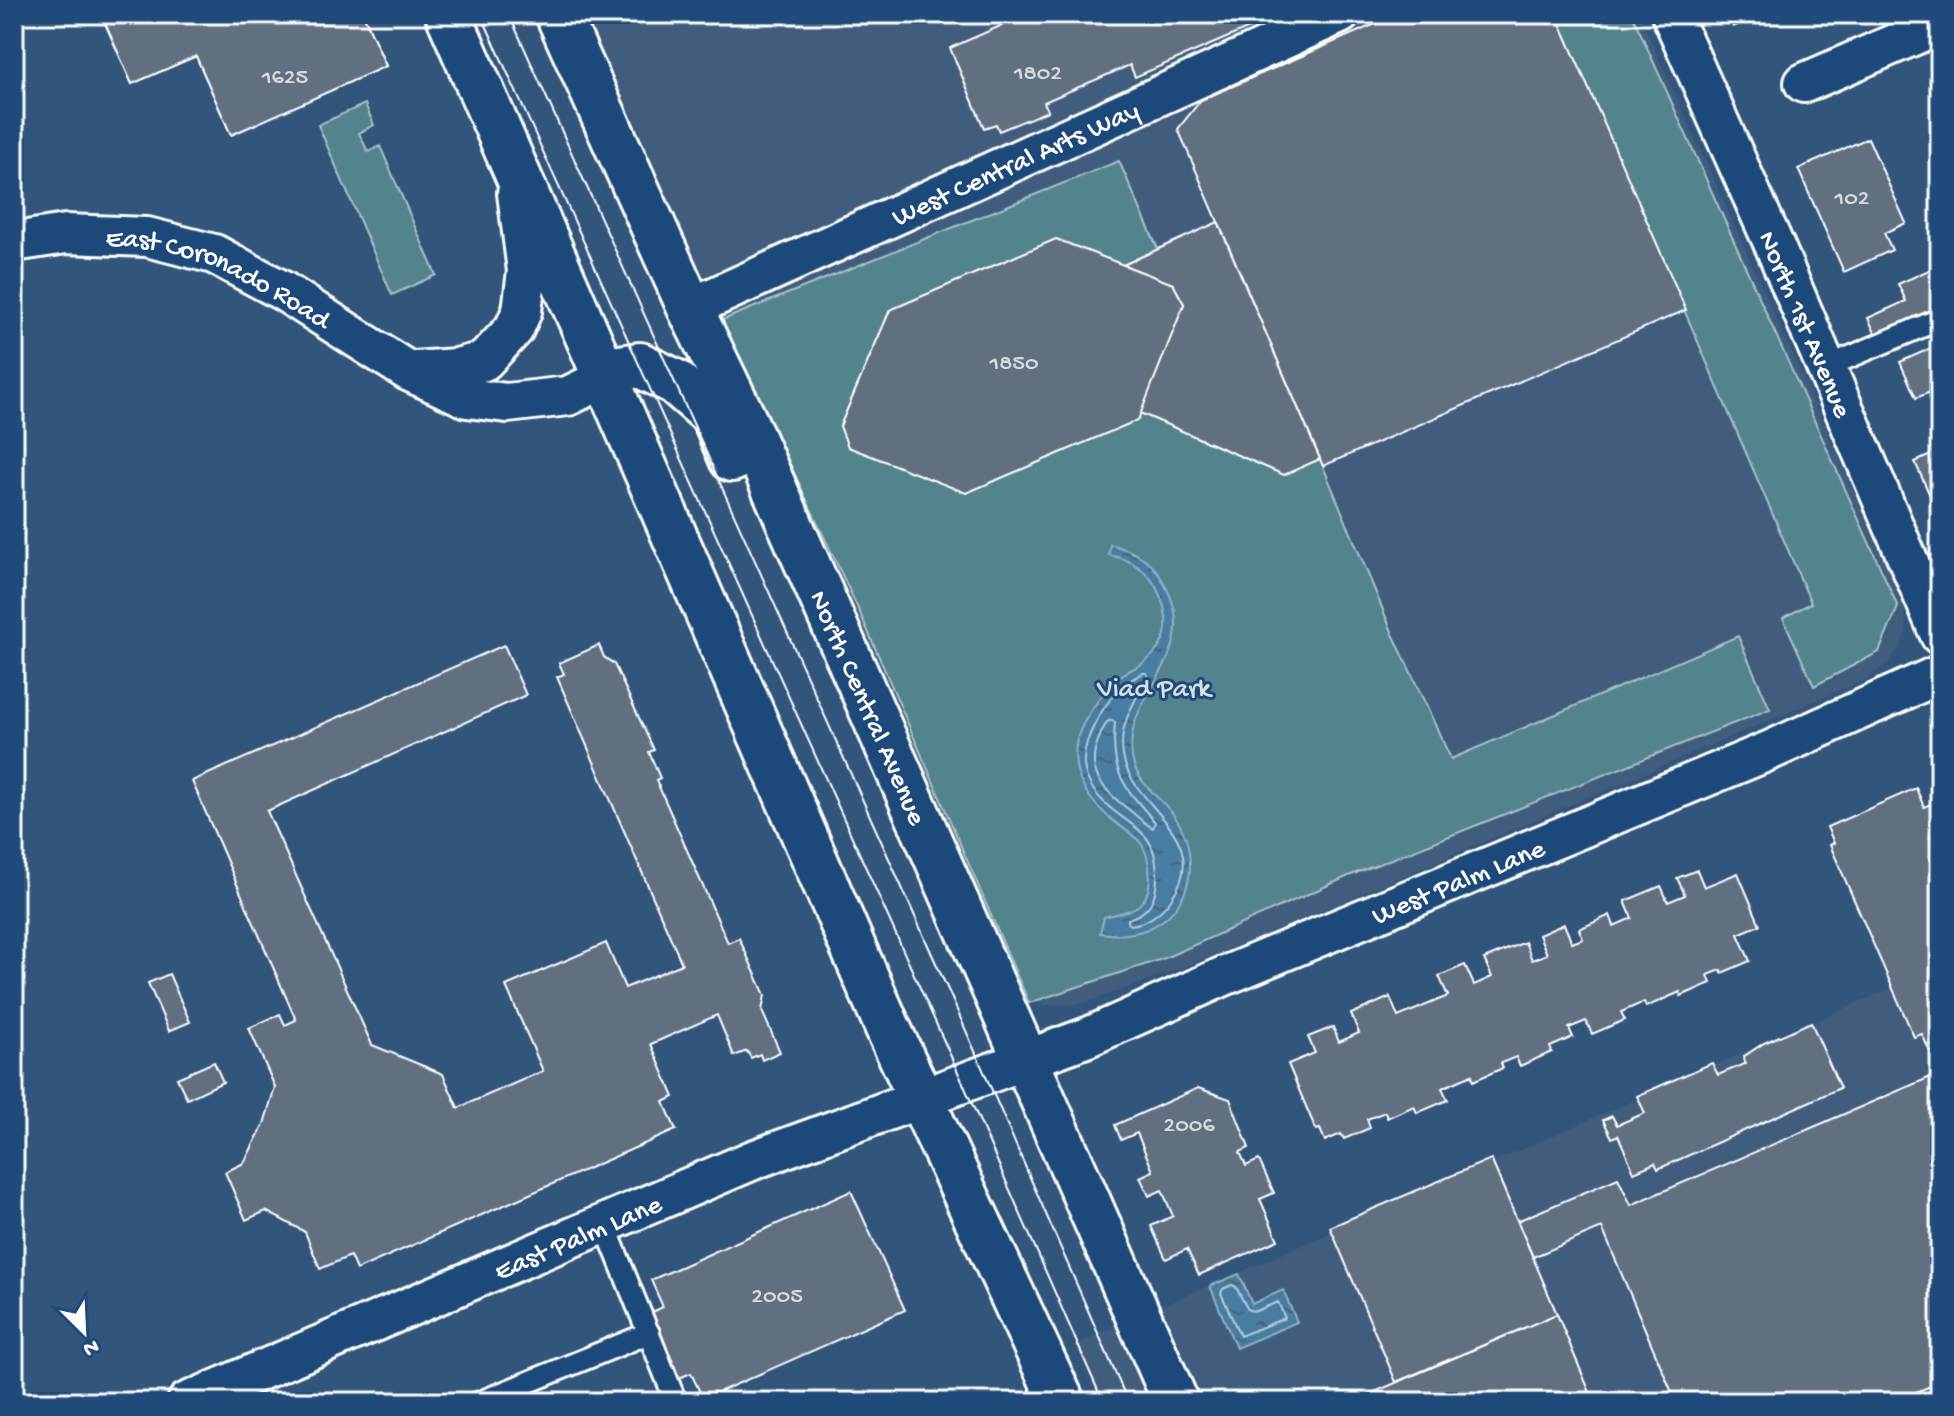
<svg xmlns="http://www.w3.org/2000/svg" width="1954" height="1416" font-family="'Gochi Hand',sans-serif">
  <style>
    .built { fill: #405d7d }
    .green { fill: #53838d; stroke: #a9c1c6; stroke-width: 2 }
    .water { fill: url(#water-ripples); stroke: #90b1c7; stroke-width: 2 }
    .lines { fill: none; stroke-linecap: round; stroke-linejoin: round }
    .shore { stroke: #b5cbda; stroke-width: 2 }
    .building { fill: #606f80; stroke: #fff; stroke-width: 2 }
    .service-casing { stroke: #fff; stroke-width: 26 }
    .minor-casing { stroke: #fff; stroke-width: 44 }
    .primary-casing { stroke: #fff; stroke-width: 50 }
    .service { stroke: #1f4a7a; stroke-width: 20 }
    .minor { stroke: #1f4a7a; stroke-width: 38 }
    .primary { stroke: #1f4a7a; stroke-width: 44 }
    .tram { stroke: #fff; stroke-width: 2 }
    .labels { text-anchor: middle; stroke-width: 6; stroke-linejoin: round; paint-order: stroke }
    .number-label { font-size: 24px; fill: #d7dbdf }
    .street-label { font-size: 28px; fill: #fff; stroke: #1f4a7a }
    .park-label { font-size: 28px; fill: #d4e0e2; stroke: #1f4a7a }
  </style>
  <defs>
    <pattern id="water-ripples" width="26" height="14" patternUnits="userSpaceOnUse" patternTransform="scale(2)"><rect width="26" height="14" fill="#467da2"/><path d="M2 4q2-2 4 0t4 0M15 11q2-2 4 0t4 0" fill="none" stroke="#496477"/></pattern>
  </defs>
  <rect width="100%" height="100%" fill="#32557c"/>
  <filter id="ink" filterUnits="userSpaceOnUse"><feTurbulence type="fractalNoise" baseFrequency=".0125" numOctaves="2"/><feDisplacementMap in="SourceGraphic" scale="16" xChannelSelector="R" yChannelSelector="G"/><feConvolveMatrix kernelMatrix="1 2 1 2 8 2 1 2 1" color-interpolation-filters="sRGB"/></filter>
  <g filter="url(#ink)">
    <g class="built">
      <path d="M 579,14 L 1639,14 L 1900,593 L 1905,611 L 1906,630 L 1902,645 L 1888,663 L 1869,678 L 1337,904 L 1221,953 L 1114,993 L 1080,1004 L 1043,1005 L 1017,988 Z"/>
      <path d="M 1940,967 L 1940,1402 L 1103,1402 L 1078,1345 L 1098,1334 Z"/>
    </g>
    <g class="green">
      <path d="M 1556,14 L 1632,14 L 1898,607 L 1879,652 L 1814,686 L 1783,618 L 1811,603 Z"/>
      <path d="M 365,104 L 374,125 L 359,133 L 368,152 L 380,146 L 436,275 L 392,295 L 318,125 Z"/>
      <path d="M 1119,161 L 1158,249 L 1123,265 L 1056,239 L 890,310 L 840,426 L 848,446 L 966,493 L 1137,420 L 1140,413 L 1284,475 L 1320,459 L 1393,634 L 1451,759 L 1738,636 L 1770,709 L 1351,875 L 1165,958 L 1029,1003 L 860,613 L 722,320 Z"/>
    </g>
    <g class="water">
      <path d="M 1110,544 C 1141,554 1154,560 1168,591 C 1201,660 1123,691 1132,757 C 1135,778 1152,792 1166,806 C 1195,836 1200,886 1168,916 C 1149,933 1125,937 1100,933 L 1104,917 C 1114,914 1131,912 1139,905 C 1155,892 1151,857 1140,842 C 1134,835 1124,829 1116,823 C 1089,802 1069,776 1077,740 C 1081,722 1106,686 1122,675 C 1128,670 1137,668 1143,663 C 1171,644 1171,617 1157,589 C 1147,569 1130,559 1109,555 Z"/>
      <path d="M 1239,1274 L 1252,1304 L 1283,1290 L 1297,1322 L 1236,1348 L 1210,1286 Z"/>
    </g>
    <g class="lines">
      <g class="shore">
        <path d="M 1143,673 L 1147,673 L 1148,678 C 1132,704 1115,732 1125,764 C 1140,810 1213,840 1171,899 C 1161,913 1148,923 1131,925 L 1128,923 L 1128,919 C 1133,917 1140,915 1144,911 C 1162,896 1160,854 1146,837 C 1136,825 1120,817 1108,806 C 1078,779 1078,753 1097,720 C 1109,698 1121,684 1143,673 Z"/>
        <path d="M 1112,720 L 1115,723 C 1110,774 1124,786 1155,822 L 1153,828 C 1144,824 1136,815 1128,809 C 1091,781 1084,762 1107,722 Z"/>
        <path d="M 1232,1285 L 1236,1287 L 1248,1310 L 1256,1311 L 1278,1302 L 1285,1318 L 1240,1336 L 1221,1293 L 1223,1289 Z"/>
      </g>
    </g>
    <g class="building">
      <path d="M 101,14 L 363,14 L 386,66 L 231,135 L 196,56 L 132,84 Z"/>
      <path d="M 101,14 L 363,14 L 386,66 L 231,135 L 196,56 L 132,84 Z"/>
      <path d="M 1028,14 L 1255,14 L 1259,24 L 1135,77 L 1130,65 L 1044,102 L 1048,111 L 999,131 L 996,124 L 984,128 L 950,48 Z"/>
      <path d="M 1398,14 L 1556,14 L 1686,310 L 1323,466 L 1178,129 L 1201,100 Z"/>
      <path d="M 1728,14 L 1763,14 L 1733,27 Z"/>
      <path d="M 14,15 L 23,36 L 14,40 Z"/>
      <path d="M 14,15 L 23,36 L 14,40 Z"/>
      <path d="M 1868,138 L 1906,223 L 1884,233 L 1892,250 L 1844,272 L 1798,169 Z"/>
      <path d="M 1218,222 L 1320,459 L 1284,475 L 1140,413 L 1184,304 L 1173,284 L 1123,265 Z"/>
      <path d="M 1056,239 L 1173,284 L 1184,304 L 1138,420 L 966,493 L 848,447 L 840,426 L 890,310 Z"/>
      <path d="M 1940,265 L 1940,309 L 1877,337 L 1868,318 L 1906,301 L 1898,284 Z"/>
      <path d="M 1940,344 L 1940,388 L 1916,398 L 1900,362 Z"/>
      <path d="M 1940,451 L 1940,518 L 1915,462 Z"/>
      <path d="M 504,645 L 526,695 L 267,811 L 372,1045 L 443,1074 L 458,1108 L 543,1071 L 506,986 L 606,943 L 625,988 L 682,964 L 557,677 L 564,674 L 559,663 L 599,645 L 604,657 L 614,664 L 654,750 L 649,752 L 660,778 L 656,780 L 728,943 L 739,938 L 765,995 L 762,1011 L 780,1052 L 762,1060 L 760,1054 L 751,1058 L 747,1051 L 734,1056 L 717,1015 L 651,1044 L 674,1097 L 664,1102 L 676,1130 L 356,1270 L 350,1256 L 320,1269 L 305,1232 L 266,1211 L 246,1220 L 225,1172 L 244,1163 L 264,1124 L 275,1087 L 249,1028 L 280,1014 L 285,1025 L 296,1020 L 192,781 Z"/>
      <path d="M 1916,788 L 1924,807 L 1933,803 L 1940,819 L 1940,832 L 1930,837 L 1940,860 L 1940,1048 L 1930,1052 L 1922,1034 L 1914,1037 L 1830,845 L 1834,843 L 1827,827 Z"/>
      <path d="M 1697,870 L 1704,887 L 1738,873 L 1760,925 L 1738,934 L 1750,961 L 1722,973 L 1721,970 L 1708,975 L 1711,983 L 1681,996 L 1680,992 L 1646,1007 L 1644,1002 L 1621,1012 L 1625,1020 L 1592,1034 L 1586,1021 L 1569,1028 L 1573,1037 L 1550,1047 L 1552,1052 L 1520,1066 L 1516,1057 L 1501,1063 L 1503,1068 L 1473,1081 L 1472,1075 L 1442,1088 L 1448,1100 L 1417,1113 L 1414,1106 L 1387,1118 L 1385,1112 L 1367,1119 L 1370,1128 L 1344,1139 L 1341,1134 L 1325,1141 L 1320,1129 L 1316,1130 L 1288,1064 L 1315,1053 L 1308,1037 L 1333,1027 L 1339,1042 L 1359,1033 L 1351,1014 L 1390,997 L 1398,1017 L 1448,996 L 1439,976 L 1465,965 L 1474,985 L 1492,977 L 1484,959 L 1525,942 L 1532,960 L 1547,954 L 1539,935 L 1564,924 L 1572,943 L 1583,939 L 1579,929 L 1610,915 L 1614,926 L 1632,918 L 1625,901 L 1661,886 L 1668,902 L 1685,895 L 1677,878 Z"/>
      <path d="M 169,974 L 190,1022 L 169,1031 L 148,983 Z"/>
      <path d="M 1811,1022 L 1840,1088 L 1658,1169 L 1655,1163 L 1634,1172 L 1618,1135 L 1612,1138 L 1603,1120 L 1612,1116 L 1617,1125 L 1645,1113 L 1637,1096 L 1712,1063 L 1718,1075 L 1745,1064 L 1743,1057 L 1764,1043 Z"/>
      <path d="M 214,1062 L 223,1082 L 187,1099 L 177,1078 Z"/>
      <path d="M 1940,1073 L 1940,1382 L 1893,1402 L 1676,1402 L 1602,1228 L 1533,1257 L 1517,1221 L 1618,1178 L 1631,1205 Z"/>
      <path d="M 1198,1088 L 1230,1099 L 1249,1148 L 1240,1152 L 1246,1166 L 1259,1160 L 1274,1193 L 1260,1199 L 1278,1240 L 1199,1275 L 1187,1249 L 1166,1259 L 1151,1226 L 1173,1216 L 1162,1190 L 1149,1196 L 1140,1177 L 1153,1171 L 1137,1133 L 1121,1140 L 1115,1125 Z"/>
      <path d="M 1491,1159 L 1557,1314 L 1396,1382 L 1330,1227 Z"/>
      <path d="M 851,1191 L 905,1310 L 703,1399 L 691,1373 L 677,1379 L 648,1314 L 663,1307 L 651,1280 Z"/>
      <path d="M 1557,1314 L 1594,1402 L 1367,1402 L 1365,1396 Z"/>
    </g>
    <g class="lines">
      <g class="service-casing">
        <g id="service">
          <path d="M 1826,367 L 1940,319"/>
          <path d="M 604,1223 L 676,1402"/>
          <path d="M 480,1402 L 649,1333"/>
        </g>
      </g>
      <g class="minor-casing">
        <g id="minor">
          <path id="s1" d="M 1671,14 L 1775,247 L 1940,635"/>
          <path d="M 1804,83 L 1940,24"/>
          <path id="s2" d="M 14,242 L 66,234 L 147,237 L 214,254 L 283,291 L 408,371 L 467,398 L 507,403 L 568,396 L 607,377"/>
          <path id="s3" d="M 690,308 L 1340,14"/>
          <path d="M 414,371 L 457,368 L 484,361 L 514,329 L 522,311 L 527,271 L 517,193"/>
          <path id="s4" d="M 187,1402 L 753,1160 L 1088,1037 L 1224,976 L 1771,750 L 1940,674"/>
        </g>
      </g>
      <g class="primary-casing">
        <g id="primary">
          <path d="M 448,14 L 888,1028 L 1062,1402"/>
          <path id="s5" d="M 558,14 L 690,308 L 746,424 L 1176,1402"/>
          <path d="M 607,377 L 619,368 L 640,365 L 675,382 L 713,415 L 732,459"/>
        </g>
      </g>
      <use href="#service" class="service"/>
      <use href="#minor" class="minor"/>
      <use href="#primary" class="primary"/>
      <g class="tram">
        <path d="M 481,14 L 962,1081 L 1103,1402"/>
        <path d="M 509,14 L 953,1001 L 1128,1402"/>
      </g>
    </g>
  </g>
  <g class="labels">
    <g class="number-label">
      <text x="1038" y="79">1802</text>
      <text x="285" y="83">1625</text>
      <text x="1852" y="204">102</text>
      <text x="1014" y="369">1850</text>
      <text x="1189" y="1131">2006</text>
      <text x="777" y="1302">2005</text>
    </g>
    <g class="street-label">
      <text dy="10" stroke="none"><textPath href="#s3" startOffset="356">West Central Arts Way</textPath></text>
      <text dy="10" stroke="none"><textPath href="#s2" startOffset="214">East Coronado Road</textPath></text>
      <text dy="10" stroke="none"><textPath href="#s1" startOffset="338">North 1st Avenue</textPath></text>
      <text dy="10" stroke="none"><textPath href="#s5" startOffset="760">North Central Avenue</textPath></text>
      <text dy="10" stroke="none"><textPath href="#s4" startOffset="1374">West Palm Lane</textPath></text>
      <text dy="10" stroke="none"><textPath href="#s4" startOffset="424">East Palm Lane</textPath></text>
    </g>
    <g class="park-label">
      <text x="1154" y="696">Viad Park</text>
    </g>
  </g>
  <rect width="1954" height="1416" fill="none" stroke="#1f4a7a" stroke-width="48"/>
  <rect x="24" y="24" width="1906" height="1368" fill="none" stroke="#fff" stroke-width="3" filter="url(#ink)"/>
  <g transform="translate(84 1332) rotate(156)" stroke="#1f4a7a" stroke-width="6" paint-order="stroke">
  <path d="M0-6L14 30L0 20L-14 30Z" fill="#ffffff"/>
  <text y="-12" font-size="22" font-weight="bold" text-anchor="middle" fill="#ffffff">N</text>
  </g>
</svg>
